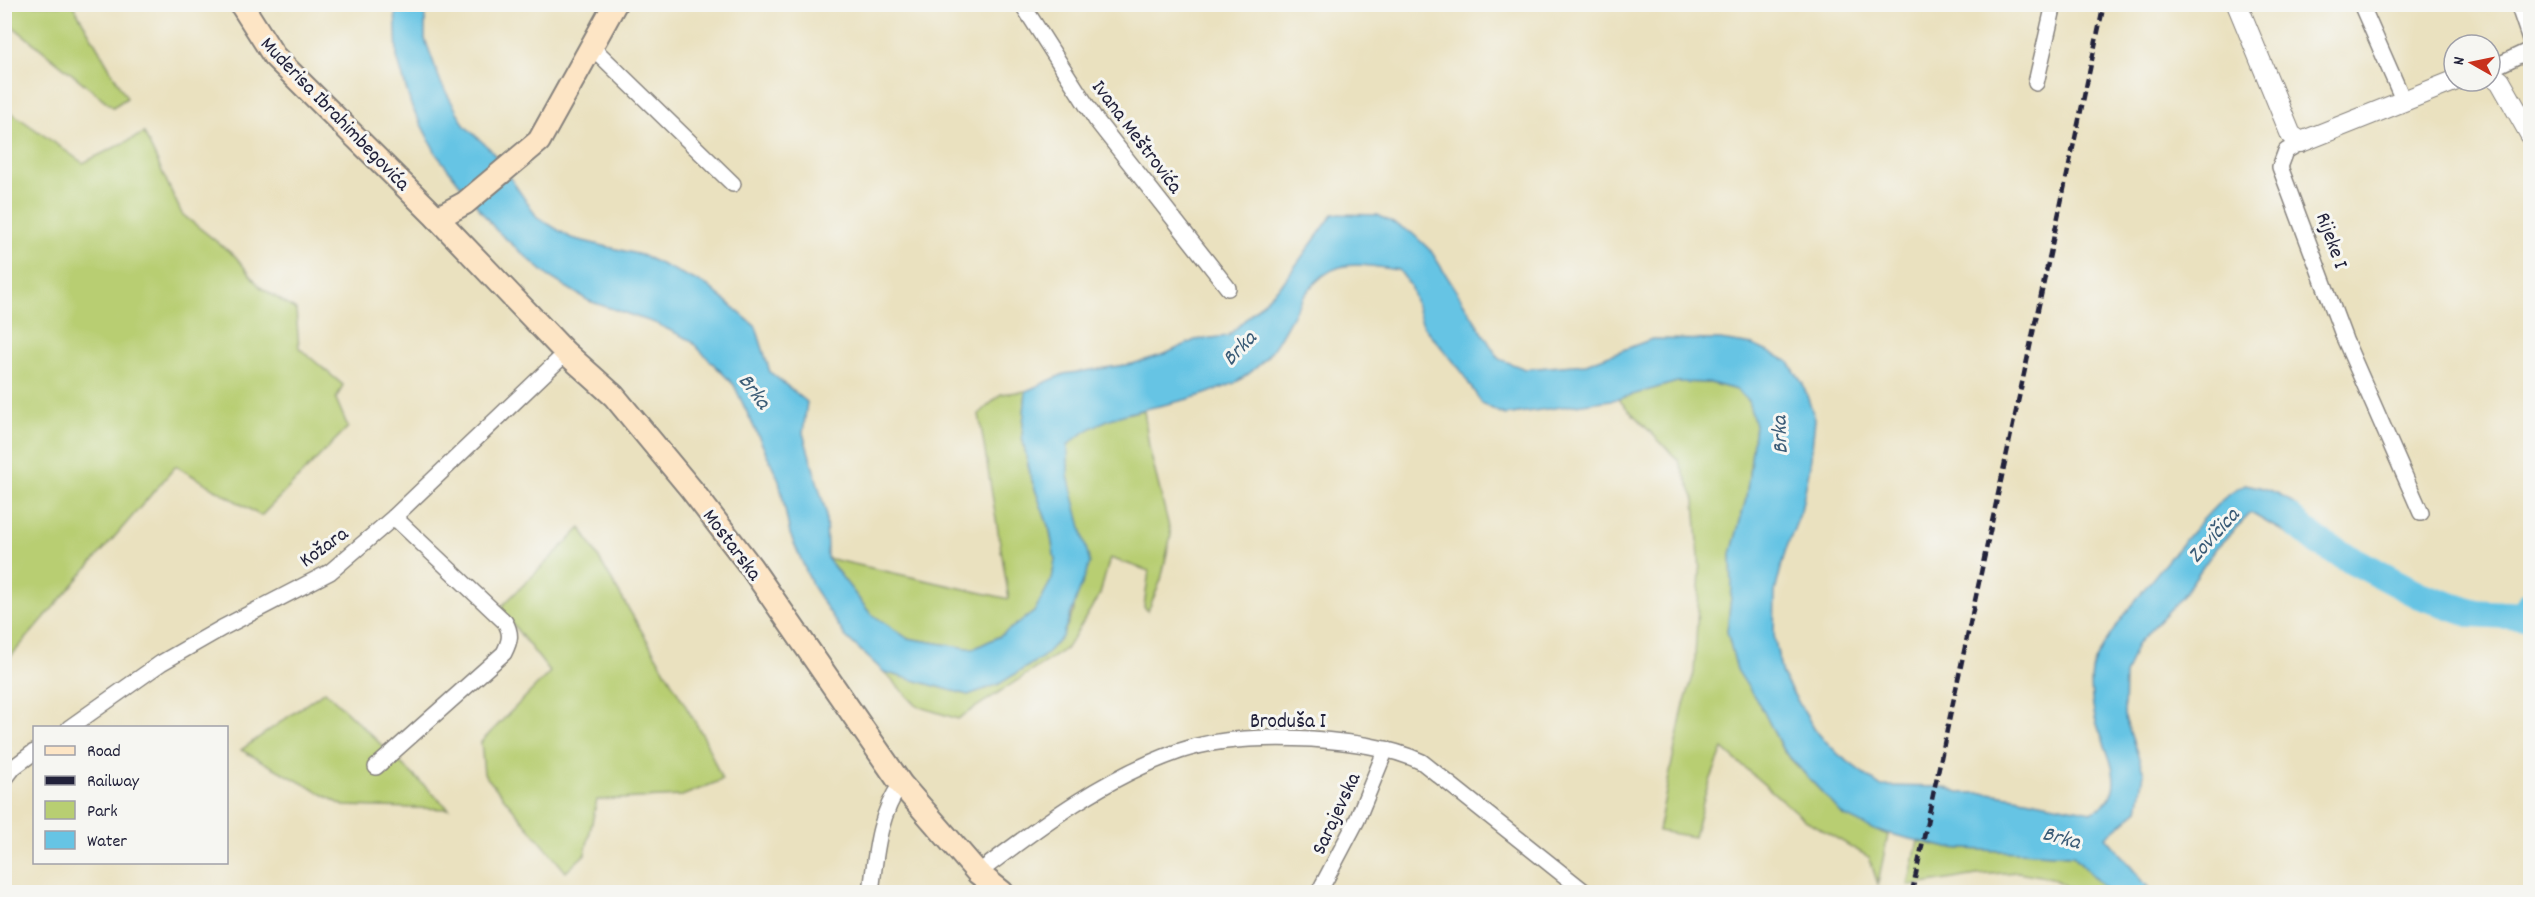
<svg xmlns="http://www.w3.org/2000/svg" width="2535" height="897" font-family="Dekko,sans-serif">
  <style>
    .green { fill: #b8ce72; stroke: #6d7856; stroke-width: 1.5 }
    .water { fill: #66c4e4; stroke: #447390; stroke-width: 1.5 }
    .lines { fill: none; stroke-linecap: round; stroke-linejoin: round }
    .river { stroke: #66c4e4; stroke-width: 28 }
    .minor-casing { stroke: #86827d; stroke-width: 18 }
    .tertiary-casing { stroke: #86827d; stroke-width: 22 }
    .secondary-casing { stroke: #86827d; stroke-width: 26 }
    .minor { stroke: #fff; stroke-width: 15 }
    .tertiary { stroke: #fff; stroke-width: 20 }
    .secondary { stroke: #fde5c5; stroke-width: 22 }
    .rail { stroke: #22223b; stroke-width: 4.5; stroke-dasharray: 9 4.5; stroke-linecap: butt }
    .labels { text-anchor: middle; stroke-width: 6; stroke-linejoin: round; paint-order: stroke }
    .street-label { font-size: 21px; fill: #22223b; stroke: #f6f6f2 }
    .water-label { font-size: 22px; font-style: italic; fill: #3a5b76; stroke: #f6f6f2 }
  </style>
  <rect width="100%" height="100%" fill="#f6f6f2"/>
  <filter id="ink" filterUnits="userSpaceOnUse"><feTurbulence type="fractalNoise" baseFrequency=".0167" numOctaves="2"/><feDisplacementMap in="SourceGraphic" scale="12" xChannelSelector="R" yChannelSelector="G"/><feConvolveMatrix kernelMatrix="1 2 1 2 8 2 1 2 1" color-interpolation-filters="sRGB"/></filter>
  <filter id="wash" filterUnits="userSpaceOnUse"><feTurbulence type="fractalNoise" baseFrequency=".008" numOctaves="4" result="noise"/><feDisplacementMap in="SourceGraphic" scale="24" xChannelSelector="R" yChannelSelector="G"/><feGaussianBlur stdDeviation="1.35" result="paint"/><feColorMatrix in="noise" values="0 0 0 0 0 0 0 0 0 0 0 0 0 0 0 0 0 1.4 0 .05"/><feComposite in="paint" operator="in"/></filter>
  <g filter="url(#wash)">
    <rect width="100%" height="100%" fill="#eae1bf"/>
    <g class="green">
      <path d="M 4,5 L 73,5 L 127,98 L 113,107 L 5,20 Z"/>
      <path d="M 5,108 L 83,163 L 144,133 L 182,214 L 236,257 L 260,287 L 296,310 L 299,348 L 343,385 L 336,399 L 348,427 L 261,516 L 176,466 L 5,663 Z"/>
      <path d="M 1677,382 L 1710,383 L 1737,390 L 1748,401 L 1753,411 L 1755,425 L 1746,499 L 1731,554 L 1732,589 L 1727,631 L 1737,669 L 1763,710 L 1783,751 L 1843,815 L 1888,835 L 1878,884 L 1869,857 L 1805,820 L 1723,749 L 1706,791 L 1694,837 L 1658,831 L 1683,708 L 1694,673 L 1700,572 L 1695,500 L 1678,460 L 1618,399 Z"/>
      <path d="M 1026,391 L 1022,437 L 1030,475 L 1050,531 L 1055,560 L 1052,579 L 1034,612 L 1000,636 L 973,649 L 907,638 L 870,613 L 827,558 L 1009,599 L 979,414 L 1001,394 Z"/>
      <path d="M 1144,410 L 1149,447 L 1171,535 L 1161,580 L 1148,611 L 1144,607 L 1149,571 L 1110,558 L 1100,594 L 1067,648 L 958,719 L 917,706 L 884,672 L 968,695 L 999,684 L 1043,657 L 1062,636 L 1074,611 L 1075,509 L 1068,476 L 1068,445 C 1093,421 1110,417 1144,410 Z"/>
      <path d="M 581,528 L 704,737 L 722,780 L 682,796 L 597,800 L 585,854 L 566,872 L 484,774 L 481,742 L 550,672 L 500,608 Z"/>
      <path d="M 325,691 L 449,809 L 344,806 L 241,750 Z"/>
      <path d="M 1918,841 L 1948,848 L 2073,855 L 2108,892 L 2077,892 L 2051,878 L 2018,872 L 1977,875 L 1911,886 L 1908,885 Z"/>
    </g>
    <path class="water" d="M 395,5 L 425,5 L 425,39 L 441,83 L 465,126 L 491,150 L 537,217 L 571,238 L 641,255 L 708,286 L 756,327 L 770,372 L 807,402 L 803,433 L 826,512 L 827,558 L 870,613 L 907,638 L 973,649 L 1000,636 L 1034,612 L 1052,579 L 1055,560 L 1050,531 L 1030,475 L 1022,436 L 1026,391 L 1064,374 L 1132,364 L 1165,354 L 1195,340 L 1228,336 L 1283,283 L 1333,214 L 1378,215 L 1412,233 L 1431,251 L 1499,359 L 1525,369 L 1586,364 L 1652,339 L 1720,340 L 1753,345 L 1788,361 L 1803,384 L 1815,419 L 1810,466 L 1801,511 L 1785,552 L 1775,592 L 1774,635 L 1782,675 L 1815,730 L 1838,754 L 1880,786 L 1943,787 L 1962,793 L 1988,793 L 2015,797 L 2091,812 C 2134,794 2105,752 2096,721 C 2092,708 2090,684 2092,671 C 2097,640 2196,524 2222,500 C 2229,494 2237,490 2245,484 C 2286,491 2301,504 2318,542 L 2302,543 L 2251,513 L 2216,548 L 2182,597 L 2137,644 L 2125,675 L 2124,715 L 2144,773 L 2138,810 L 2106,837 L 2152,892 L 2108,892 L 2073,855 L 1948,848 L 1874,830 L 1843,815 L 1783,750 L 1763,710 L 1737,670 L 1727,631 L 1732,589 L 1731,554 L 1746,499 L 1755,425 L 1748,401 L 1737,390 L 1710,383 L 1677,382 L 1618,399 L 1505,415 L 1482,404 L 1459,368 L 1423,326 L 1410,285 L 1399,270 C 1379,268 1360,262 1340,267 C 1307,276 1291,322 1274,347 C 1265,361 1251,373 1238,381 C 1229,387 1217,389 1208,393 C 1157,411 1109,407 1068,445 L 1068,476 L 1090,563 L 1062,637 L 1043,657 L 999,684 L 968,695 L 884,672 L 845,636 L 813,587 L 790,534 L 779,480 L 734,385 L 690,340 L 655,323 L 589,301 L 548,276 L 496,230 L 437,155 L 411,105 L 397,57 Z"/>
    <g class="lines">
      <path class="river" d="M 2288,517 L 2318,542 L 2419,595 L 2472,613 L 2524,616 L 2530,605"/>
    </g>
  </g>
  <g filter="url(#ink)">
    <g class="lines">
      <g class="minor-casing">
        <g id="minor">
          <path d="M 1022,4 L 1096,120 L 1228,288"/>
          <path d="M 2361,4 L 2404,102"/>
          <path d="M 2518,4 L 2530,39"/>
          <path d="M 592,47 L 733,184"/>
          <path d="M 2490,69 L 2530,50"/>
          <path d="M 2036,83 L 2054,4"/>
          <path d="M 2301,142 L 2286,151 L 2280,167 L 2345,340 L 2421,513"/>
          <path d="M 69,728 L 161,663 L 222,628 L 330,572 L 394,517 L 566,353"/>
          <path d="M 376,767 L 504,653 C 510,641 512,634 505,622 L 394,517"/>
          <path d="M 4,780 L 14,767 L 34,752"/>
          <path d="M 978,873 C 1041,825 1105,777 1180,751 C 1220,737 1270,737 1312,739 C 1349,742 1388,746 1422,762 L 1585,892"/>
          <path d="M 871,892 C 876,854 878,816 901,784"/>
          <path d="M 1319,892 L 1357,820 L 1386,749"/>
        </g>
      </g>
      <g class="tertiary-casing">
        <g id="tertiary">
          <path d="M 2237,4 L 2291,135 L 2301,142 L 2454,81"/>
          <path d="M 2490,74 L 2500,81 L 2530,134"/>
        </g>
      </g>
      <g class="secondary-casing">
        <g id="secondary">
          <path d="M 241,4 L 274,56 L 437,218 L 566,353 L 614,396 L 691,489 L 751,567 L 901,784 L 978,873 L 1002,892"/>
          <path d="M 437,218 L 465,203 L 539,141 L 615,4"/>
        </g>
      </g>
      <use href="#minor" class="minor"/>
      <use href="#tertiary" class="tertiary"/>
      <use href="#secondary" class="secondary"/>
      <path class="rail" d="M 1912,892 L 2104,4"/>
    </g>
  </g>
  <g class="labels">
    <g class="street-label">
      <text transform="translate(336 113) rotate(46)" y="7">Muderisa Ibrahimbegovića</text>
      <text transform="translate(1138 136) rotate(53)" y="7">Ivana Meštrovića</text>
      <text transform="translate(2333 240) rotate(70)" y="7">Rijeke I</text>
      <text transform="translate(733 544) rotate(53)" y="7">Mostarska</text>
      <text transform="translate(323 546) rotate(-36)" y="7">Kožara</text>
      <text x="1288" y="727">Broduša I</text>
      <text transform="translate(1335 813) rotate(-65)" y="7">Sarajevska</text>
    </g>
    <g class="water-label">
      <text transform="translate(1238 347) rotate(-46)" y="8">Brka</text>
      <text transform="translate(756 390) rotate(53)" y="8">Brka</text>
      <text transform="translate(1778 435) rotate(-92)" y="8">Brka</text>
      <text transform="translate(2212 534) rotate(-48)" y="8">Zovičica</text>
      <text transform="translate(2062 836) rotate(15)" y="8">Brka</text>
    </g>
  </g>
  <rect width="2535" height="897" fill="none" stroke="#f6f6f2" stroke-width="24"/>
  <rect x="33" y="726" width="195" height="138" fill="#f6f6f2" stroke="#a1a1a9" stroke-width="1.5"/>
  <rect x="45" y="746" width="30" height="9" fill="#fde5c5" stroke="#a1a1a9" stroke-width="1.5"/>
  <text x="87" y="756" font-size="18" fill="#22223b">Road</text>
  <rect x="45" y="776" width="30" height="9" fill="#22223b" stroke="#a1a1a9" stroke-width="1.5"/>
  <text x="87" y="786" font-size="18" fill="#22223b">Railway</text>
  <rect x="45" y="801" width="30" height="18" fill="#b8ce72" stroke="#a1a1a9" stroke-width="1.5"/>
  <text x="87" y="816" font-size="18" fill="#22223b">Park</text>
  <rect x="45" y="831" width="30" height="18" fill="#66c4e4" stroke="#a1a1a9" stroke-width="1.5"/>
  <text x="87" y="846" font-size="18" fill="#22223b">Water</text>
  <g transform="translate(2472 63) rotate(279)"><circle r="28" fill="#f6f6f2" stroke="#a1a1a9" stroke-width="1.5"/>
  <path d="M0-4.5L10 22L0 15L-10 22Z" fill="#c8321e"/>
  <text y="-9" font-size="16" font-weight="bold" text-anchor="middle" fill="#22223b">N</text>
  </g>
</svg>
